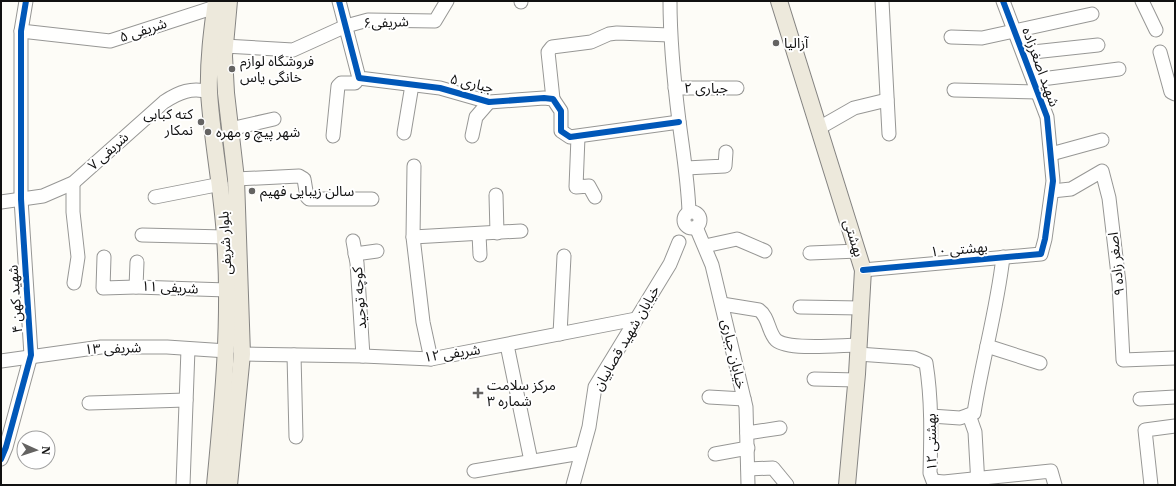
<svg xmlns="http://www.w3.org/2000/svg" width="1176" height="486" font-family="'IBM Plex Serif','Noto Sans Arabic',serif">
  <style>
    .lines { fill: none; stroke-linecap: round; stroke-linejoin: round }
    .minor-casing { stroke: #979795; stroke-width: 15 }
    .major-casing { stroke: #858482; stroke-width: 18 }
    .minor { stroke: #fffffe; stroke-width: 13 }
    .major { stroke: #ede9dc; stroke-width: 16 }
    .cycleway-casing { stroke: #fff; stroke-width: 8 }
    .cycleway { stroke: #0057b8; stroke-width: 6 }
    .poi-dot { fill: #646362; stroke: #fff; stroke-width: 1.5 }
    .labels { text-anchor: middle; stroke-width: 4; stroke-linejoin: round; paint-order: stroke }
    .street-label { font-size: 14px; fill: #111; stroke: #fff }
    .poi-label { font-size: 14px; fill: #111; stroke: #fff; text-anchor: start }
  </style>
  <rect width="100%" height="100%" fill="#fdfcf7"/>
  <g class="lines">
    <g class="minor-casing">
      <g id="minor">
        <path d="M 339,1 L 359,78 L 440,88 L 489,102 L 544,98 L 553,99 L 561,111 L 561,131 L 570,137 L 679,122"/>
        <path d="M 521,1 L 521,2"/>
        <path d="M 670,1 C 670,41 674,81 679,121 C 683,152 688,181 689,212"/>
        <path d="M 882,1 L 889,134"/>
        <path d="M 1142,1 L 1156,30"/>
        <path d="M 21,31 L 110,41 L 215,7"/>
        <path d="M 951,37 L 982,38 L 1092,14"/>
        <path d="M 224,46 L 293,50 L 346,26 L 368,20 L 435,21 L 447,1"/>
        <path d="M 1160,52 L 1171,92 L 1175,94"/>
        <path d="M 1024,53 L 1098,45"/>
        <path d="M 1034,80 L 1119,69"/>
        <path d="M 675,88 L 737,88"/>
        <path d="M 954,90 L 1038,92"/>
        <path d="M 553,99 L 548,52 L 552,47 L 591,42 L 609,34 L 617,33 L 670,35"/>
        <path d="M 819,128 L 854,108 L 887,100"/>
        <path d="M 230,129 L 274,119"/>
        <path d="M 404,133 L 412,85"/>
        <path d="M 333,136 L 338,86 L 341,83 L 355,83 L 359,78"/>
        <path d="M 472,136 L 476,117 L 489,102"/>
        <path d="M 578,137 L 576,187 L 589,186 L 595,197"/>
        <path d="M 1051,154 L 1102,140"/>
        <path d="M 414,166 L 413,237 L 423,322 L 431,359"/>
        <path d="M 686,168 L 725,166 L 726,152"/>
        <path d="M 236,179 L 299,176 L 304,179 L 307,197 L 309,199 L 372,199"/>
        <path d="M 73,183 L 73,212 L 78,257 L 74,283"/>
        <path d="M 1052,191 L 1071,189 L 1102,171 L 1109,198 L 1119,283 L 1123,360 L 1175,358"/>
        <path d="M 496,195 L 497,233"/>
        <path d="M 155,197 L 221,184"/>
        <path d="M 1,202 L 43,196 L 73,183 L 164,102 C 179,92 192,87 209,92"/>
        <circle cx="692" cy="220" r="8"/>
        <path d="M 696,227 L 712,265 L 746,407 L 748,485"/>
        <path d="M 479,234 L 480,255"/>
        <path d="M 142,235 L 225,237"/>
        <path d="M 413,237 L 521,231"/>
        <path d="M 353,241 L 357,263 L 363,356"/>
        <path d="M 705,246 L 737,239 L 765,251"/>
        <path d="M 810,253 L 858,251"/>
        <path d="M 355,254 L 377,251"/>
        <path d="M 104,257 L 103,288 L 136,287"/>
        <path d="M 137,262 L 136,287 L 227,290"/>
        <path d="M 863,270 L 1041,254 L 1045,239 L 1053,181 L 1047,117 L 1003,1"/>
        <path d="M 722,304 L 759,310 C 769,317 768,332 776,340 C 789,351 841,345 859,345"/>
        <path d="M 800,307 L 861,308"/>
        <path d="M 560,334 L 564,256"/>
        <path d="M 507,345 L 531,461"/>
        <path d="M 987,346 L 1040,363"/>
        <path d="M 242,354 L 363,356 L 431,359 L 636,319"/>
        <path d="M 858,354 L 914,358 L 926,363 C 932,400 931,436 930,473 L 933,481 L 944,482 L 1051,471 L 1055,485"/>
        <path d="M 294,355 L 296,437"/>
        <path d="M 1,361 L 101,347 L 167,347 L 227,351"/>
        <path d="M 814,379 L 857,380"/>
        <path d="M 709,397 L 744,399"/>
        <path d="M 1140,399 L 1175,397"/>
        <path d="M 89,403 L 186,400"/>
        <path d="M 969,415 L 975,432 L 978,485"/>
        <path d="M 931,416 L 960,418 L 974,413 C 982,361 997,310 1003,257"/>
        <path d="M 747,433 L 780,428"/>
        <path d="M 715,454 L 748,448"/>
        <path d="M 1,459 L 6,447 L 31,355 L 21,199 L 21,31 L 26,1"/>
        <path d="M 748,469 L 773,468 L 787,485"/>
        <path d="M 474,471 L 581,453"/>
        <path d="M 183,485 L 188,349"/>
        <path d="M 573,485 L 589,427 L 595,387 L 670,264 L 679,242"/>
        <path d="M 1151,485 L 1145,430 L 1175,426"/>
      </g>
    </g>
    <g class="major-casing">
      <g id="major">
        <path d="M 229,1 L 224,56 L 226,93 L 236,179 L 242,354 L 229,485"/>
        <path d="M 779,1 L 863,270 L 857,374 L 847,485"/>
        <path d="M 215,485 C 223,402 231,320 225,237 C 222,188 212,140 209,92 C 208,61 212,31 216,1"/>
      </g>
    </g>
    <use href="#minor" class="minor"/>
    <use href="#major" class="major"/>
    <g class="cycleway-casing">
      <g id="cycleway">
        <path d="M 339,1 L 359,78 L 440,88 L 489,102 L 544,98 L 553,99 L 561,111 L 561,131 L 570,137 L 679,122"/>
        <path d="M 863,270 L 1041,254 L 1045,239 L 1053,181 L 1047,117 L 1003,1"/>
        <path d="M 1,459 L 6,447 L 31,355 L 21,199 L 21,31 L 26,1"/>
      </g>
    </g>
    <use href="#cycleway" class="cycleway"/>
  </g>
  <g class="poi-dot">
    <circle cx="776" cy="43" r="4"/>
    <circle cx="232" cy="69" r="4"/>
    <circle cx="201" cy="122" r="4"/>
    <circle cx="208" cy="132" r="4"/>
    <circle cx="252" cy="191" r="4"/>
    <path d="M476 387h4v4h4v4h-4v4h-4v-4h-4v-4h4z"/>
  </g>
  <g class="labels">
    <g class="street-label">
      <text transform="translate(386 22) rotate(-2)" y="5">شریفی۶</text>
      <text transform="translate(143 30) rotate(-18)" y="5">شریفی ۵</text>
      <text transform="translate(1041 67) rotate(70)" y="5">شهید اصغرزاده</text>
      <text transform="translate(472 83) rotate(13)" y="5">جباری ۵</text>
      <text x="706" y="93">جباری ۲</text>
      <text transform="translate(108 151) rotate(-42)" y="5">شریفی ۷</text>
      <text transform="translate(854 238) rotate(73)" y="5">بهشتی</text>
      <text transform="translate(225 243) rotate(-93)" y="5">بلوار شریفی</text>
      <text transform="translate(959 249) rotate(-5)" y="5">بهشتی ۱۰</text>
      <text transform="translate(1116 264) rotate(-96)" y="5">اصغر زاده ۹</text>
      <text transform="translate(170 287) rotate(3)" y="5">شریفی ۱۱</text>
      <text transform="translate(359 298) rotate(-94)" y="5">کوچه توحید</text>
      <text transform="translate(15 299) rotate(-94)" y="5">شهید کهن ۴</text>
      <text transform="translate(626 338) rotate(-60)" y="5">خیابان شهید قصابیان</text>
      <text transform="translate(113 348) rotate(-2)" y="5">شریفی ۱۳</text>
      <text transform="translate(452 353) rotate(-8)" y="5">شریفی ۱۲</text>
      <text transform="translate(734 354) rotate(77)" y="5">خیابان جباری</text>
      <text transform="translate(931 442) rotate(-91)" y="5">بهشتی ۱۲</text>
    </g>
    <g class="poi-label">
      <text x="784" y="48">آزالیا</text>
      <text x="240" y="66">فروشگاه لوازم<tspan x="240" dy="16">خانگی یاس</tspan></text>
      <text x="193" y="119" text-anchor="end">کته کبابی<tspan x="193" dy="16">نمکار</tspan></text>
      <text x="216" y="137">شهر پیچ و مهره</text>
      <text x="260" y="196">سالن زیبایی فهیم</text>
      <text x="487" y="390">مرکز سلامت<tspan x="487" dy="16">شماره ۳</tspan></text>
    </g>
  </g>
  <rect width="1176" height="486" fill="none" stroke="#111111" stroke-width="4"/>
  <g transform="translate(36 450) rotate(93)"><circle r="19" fill="#ffffff" stroke="#a0a0a0"/>
  <path d="M0-3L7 15L0 10L-7 15Z" fill="#646362"/>
  <text y="-6" font-size="11" font-weight="bold" text-anchor="middle" fill="#111111">N</text>
  </g>
</svg>
